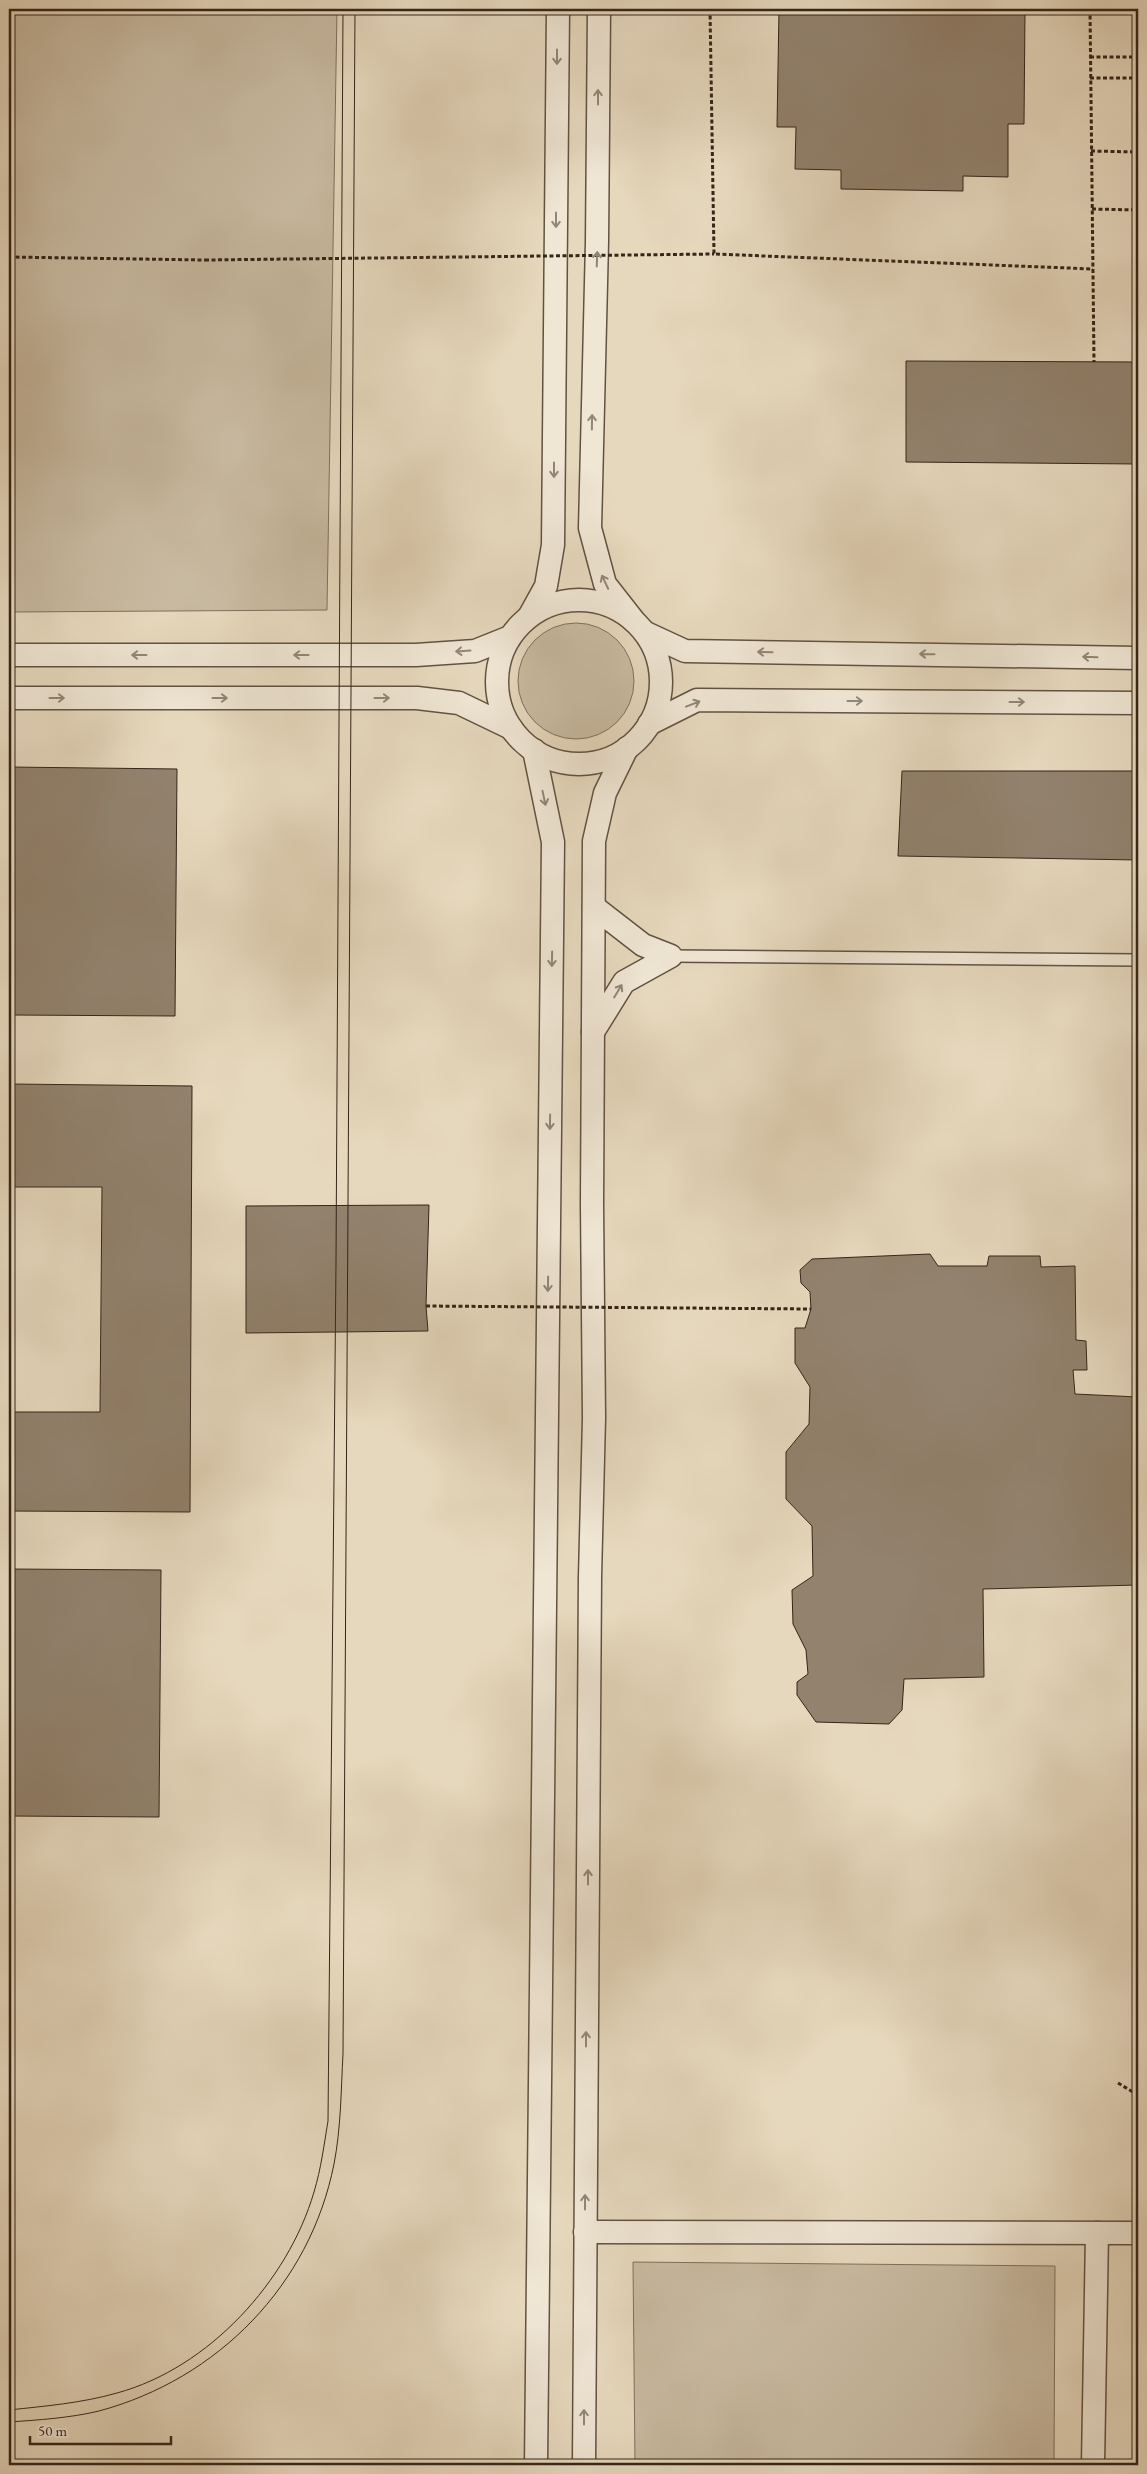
<svg xmlns="http://www.w3.org/2000/svg" width="1147" height="2474" font-family="'EB Garamond',serif">
  <style>
    .green { fill: #c8baa1; stroke: #7f705d }
    .building { fill: #92826e; stroke: #362519 }
    .lines { fill: none; stroke-linecap: round; stroke-linejoin: round }
    .lane-casing { stroke: #625242; stroke-width: 14 }
    .street-casing { stroke: #625242; stroke-width: 25 }
    .path { stroke: #362519; stroke-width: 3; stroke-dasharray: 4 2.5; stroke-linecap: butt }
    .lane { stroke: #efe6d4; stroke-width: 11 }
    .street { stroke: #efe6d4; stroke-width: 22 }
    .tram { stroke: #362519; stroke-width: 1 }
    .path-bridge { stroke: #362519; stroke-width: 3; stroke-dasharray: 4 2.5; stroke-linecap: butt }
    .oneway { stroke: #928676 }
  </style>
  <rect width="100%" height="100%" fill="#e6d8bd"/>
  <filter id="stains"><feTurbulence type="fractalNoise" baseFrequency=".004" numOctaves="4"/><feColorMatrix values="0 0 0 0 .2 0 0 0 0 .09 0 0 0 0 .02 0 0 0 .5 -.17"/></filter>
  <radialGradient id="worn" r=".72"><stop offset=".6" stop-color="#630" stop-opacity="0"/><stop offset="1" stop-color="#630" stop-opacity=".3"/></radialGradient>
  <g class="green">
    <path d="M 9,9 L 337,9 L 327,610 L 9,612 Z"/>
    <circle cx="576" cy="681" r="58"/>
    <path d="M 633,2262 L 1055,2266 L 1054,2465 L 635,2465 Z"/>
  </g>
  <g class="building">
    <circle cx="897" cy="63" r="55"/>
    <path d="M 779,9 L 1025,9 L 1024,124 L 1008,124 L 1008,177 L 963,176 L 963,191 L 841,189 L 841,170 L 795,169 L 796,127 L 777,127 Z"/>
    <path d="M 906,361 L 1138,362 L 1138,464 L 906,462 Z"/>
    <path d="M 9,767 L 177,769 L 175,1016 L 11,1015 L 11,1084 L 192,1086 L 190,1512 L 9,1511 L 9,1412 L 100,1412 L 102,1187 L 9,1187 Z"/>
    <path d="M 902,771 L 1138,771 L 1138,860 L 898,856 Z"/>
    <path d="M 429,1205 L 426,1306 L 428,1331 L 246,1333 L 246,1206 Z"/>
    <path d="M 930,1254 L 938,1266 L 987,1266 L 989,1256 L 1040,1256 L 1041,1267 L 1075,1266 L 1076,1340 L 1086,1341 L 1087,1370 L 1073,1370 L 1075,1394 L 1138,1397 L 1138,1585 L 983,1589 L 984,1677 L 904,1679 L 902,1710 L 889,1724 L 816,1722 L 797,1695 L 797,1682 L 808,1674 L 806,1650 L 793,1624 L 792,1590 L 813,1576 L 812,1526 L 786,1499 L 786,1452 L 809,1424 L 810,1387 L 795,1363 L 795,1328 L 805,1328 L 811,1309 L 810,1292 L 801,1283 L 800,1270 L 812,1259 Z"/>
    <path d="M 9,1569 L 161,1570 L 159,1817 L 9,1816 Z"/>
  </g>
  <g class="lines">
    <g class="lane-casing">
      <path id="lane" d="M 671,956 L 1138,960"/>
    </g>
    <g class="street-casing">
      <g id="street">
        <path d="M 599,9 L 597,242 L 590,528 L 605,584 L 634,621"/>
        <circle cx="579" cy="682" r="82"/>
        <path d="M 530,615 L 546,586 L 553,545 L 558,9"/>
        <path d="M 646,633 L 685,651 L 1138,658"/>
        <path d="M 9,655 L 416,655 L 475,651 L 510,637"/>
        <path d="M 9,698 L 417,698 L 459,703 L 511,728"/>
        <path d="M 649,724 L 697,700 L 1138,703"/>
        <path d="M 534,750 L 553,842 L 536,2465"/>
        <path d="M 593,1032 L 624,982 L 671,956 L 643,945 L 594,907"/>
        <path d="M 585,2232 L 1138,2233"/>
        <path d="M 584,2465 L 590,1577 L 594,1418 L 592,1204 L 594,841 L 605,793 L 627,748"/>
        <path d="M 1093,2465 L 1097,2233"/>
      </g>
    </g>
    <g class="path">
      <path d="M 710,9 L 714,254 L 1093,269"/>
      <path d="M 1090,9 L 1094,362"/>
      <path d="M 1090,57 L 1138,57"/>
      <path d="M 1090,78 L 1138,78"/>
      <path d="M 1091,151 L 1138,152"/>
      <path d="M 1092,209 L 1138,210"/>
      <path d="M 9,257 L 205,260"/>
      <path d="M 1118,2083 L 1138,2095"/>
    </g>
    <use href="#lane" class="lane"/>
    <use href="#street" class="street"/>
    <g class="tram">
      <path d="M 9,2410 C 46,2406 82,2403 117,2393 C 209,2368 288,2281 314,2192 C 321,2169 324,2145 328,2121 L 336,1262 L 343,9"/>
      <path d="M 9,2422 C 38,2420 70,2418 99,2411 C 218,2379 310,2285 334,2164 C 341,2128 341,2090 343,2054 L 355,9"/>
    </g>
    <g class="path-bridge">
      <path d="M 205,260 L 714,254"/>
      <path d="M 426,1306 L 811,1309"/>
    </g>
  </g>
  <defs><path id="oneway-shaft" d="M-6 0H5M1.5-3L5.5 0L1.5 3" fill="none" stroke-width="1.6" stroke-linecap="round" stroke-linejoin="round" transform="scale(1.25)"/></defs>
  <g class="oneway">
    <use href="#oneway-shaft" transform="translate(557 57) rotate(90)"/>
    <use href="#oneway-shaft" transform="translate(598 97) rotate(-90)"/>
    <use href="#oneway-shaft" transform="translate(556 220) rotate(90)"/>
    <use href="#oneway-shaft" transform="translate(597 259) rotate(-88)"/>
    <use href="#oneway-shaft" transform="translate(592 422) rotate(-89)"/>
    <use href="#oneway-shaft" transform="translate(554 470) rotate(90)"/>
    <use href="#oneway-shaft" transform="translate(605 582) rotate(-115)"/>
    <use href="#oneway-shaft" transform="translate(463 651) rotate(176)"/>
    <use href="#oneway-shaft" transform="translate(765 652) rotate(-179)"/>
    <use href="#oneway-shaft" transform="translate(927 654) rotate(-179)"/>
    <use href="#oneway-shaft" transform="translate(139 655) rotate(-180)"/>
    <use href="#oneway-shaft" transform="translate(301 655) rotate(-180)"/>
    <use href="#oneway-shaft" transform="translate(1090 657) rotate(-178)"/>
    <use href="#oneway-shaft" transform="translate(57 698)"/>
    <use href="#oneway-shaft" transform="translate(220 698)"/>
    <use href="#oneway-shaft" transform="translate(382 698)"/>
    <use href="#oneway-shaft" transform="translate(855 701)"/>
    <use href="#oneway-shaft" transform="translate(1017 702)"/>
    <use href="#oneway-shaft" transform="translate(693 704) rotate(-21)"/>
    <use href="#oneway-shaft" transform="translate(544 798) rotate(78)"/>
    <use href="#oneway-shaft" transform="translate(552 959) rotate(91)"/>
    <use href="#oneway-shaft" transform="translate(618 991) rotate(-59)"/>
    <use href="#oneway-shaft" transform="translate(550 1122) rotate(91)"/>
    <use href="#oneway-shaft" transform="translate(548 1284) rotate(91)"/>
    <use href="#oneway-shaft" transform="translate(588 1877) rotate(-90)"/>
    <use href="#oneway-shaft" transform="translate(586 2039) rotate(-90)"/>
    <use href="#oneway-shaft" transform="translate(585 2202) rotate(-90)"/>
    <use href="#oneway-shaft" transform="translate(584 2417) rotate(-90)"/>
  </g>
  <rect width="1147" height="2474" fill="none" stroke="#e6d8bd" stroke-width="30"/>
  <rect x="10" y="10" width="1127" height="2454" fill="none" stroke="#362519" stroke-width="2.5"/>
  <rect x="15" y="15" width="1117" height="2444" fill="none" stroke="#362519"/>
  <path d="M30 2436v8h141v-8" fill="none" stroke="#362519" stroke-width="2.5"/>
  <text x="38" y="2436" font-size="15" fill="#362519" stroke="#efe6d4" stroke-width="4" paint-order="stroke">50 m</text>
  <rect width="100%" height="100%" filter="url(#stains)"/>
  <rect width="100%" height="100%" fill="url(#worn)"/>
</svg>
